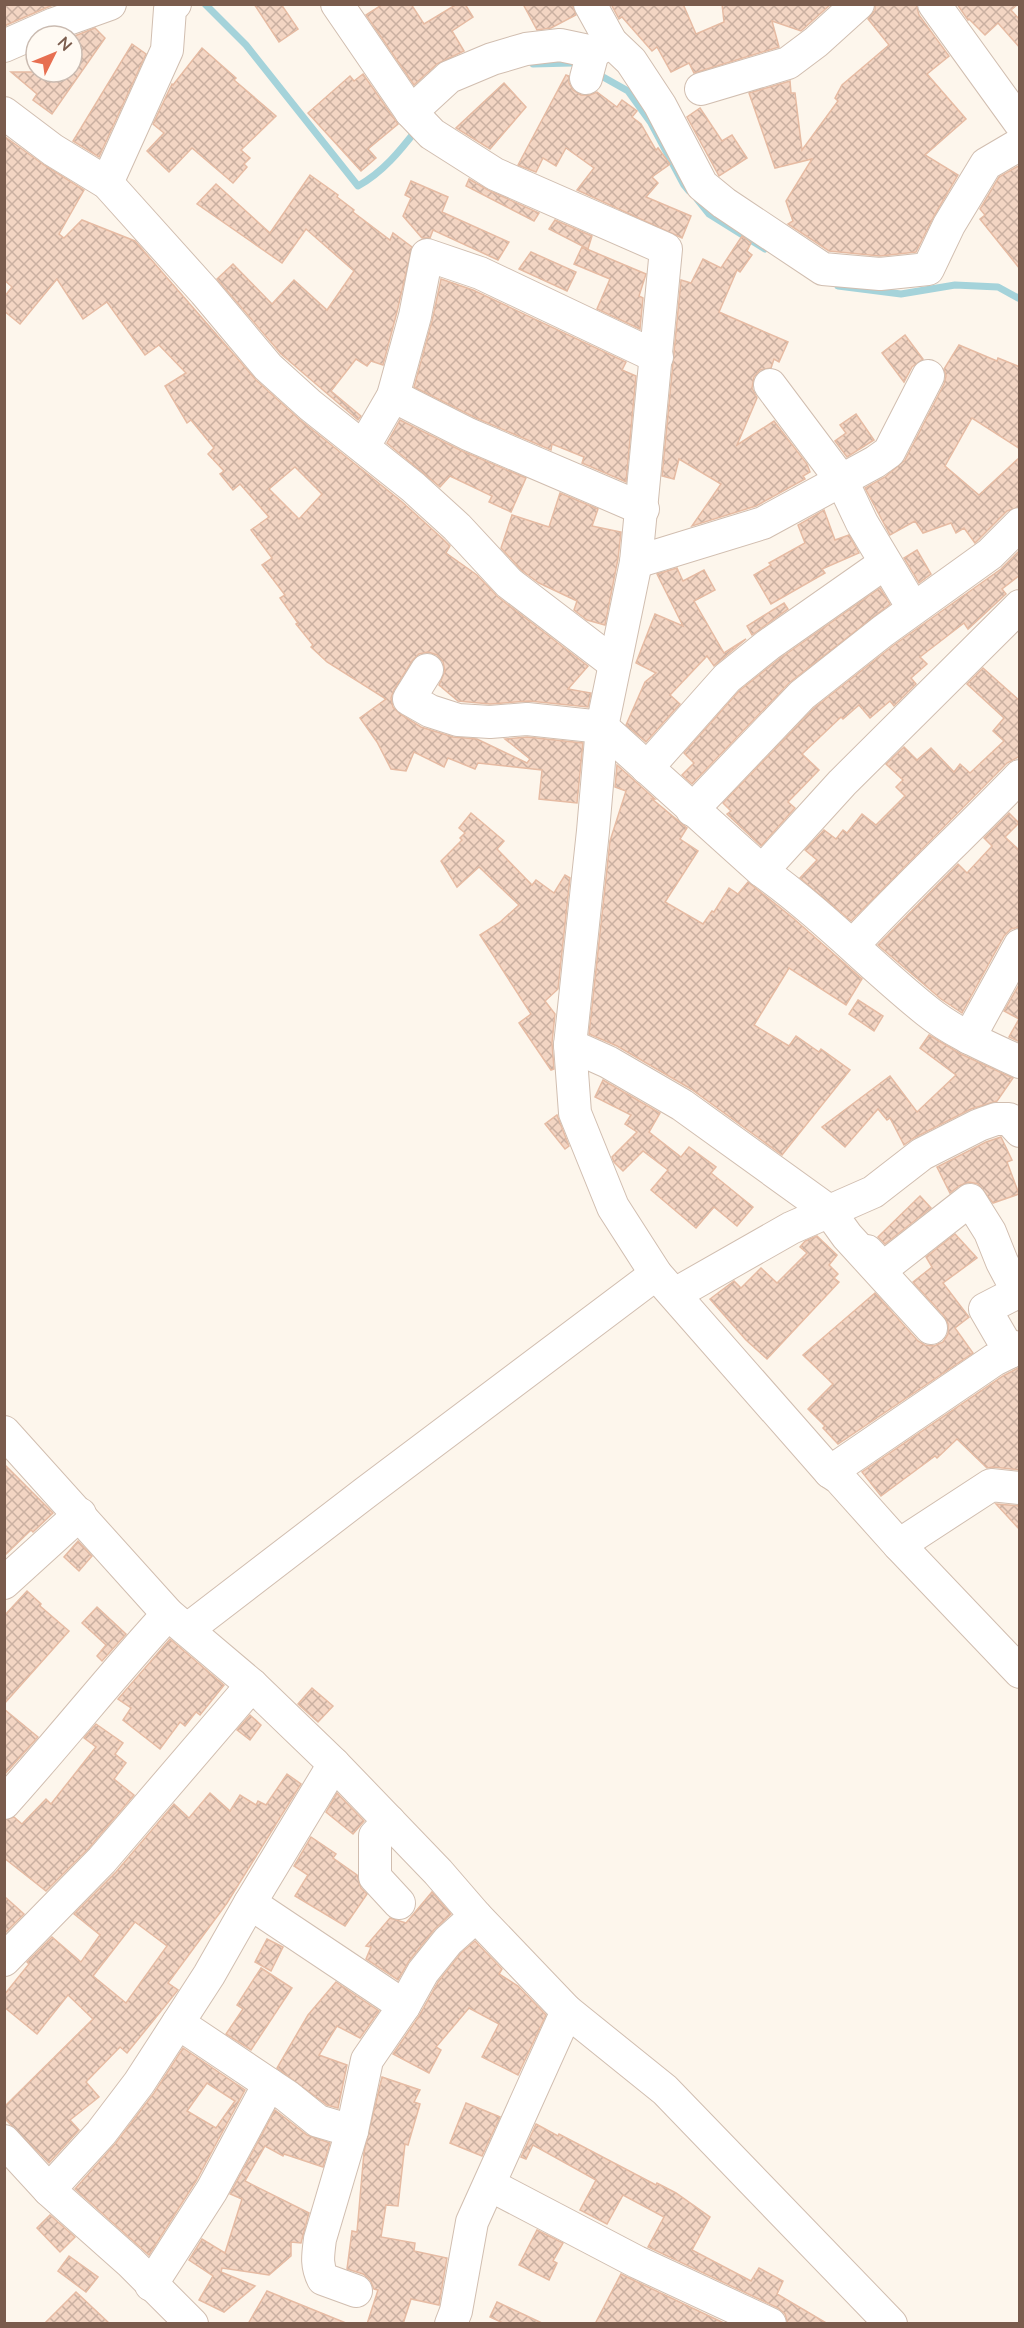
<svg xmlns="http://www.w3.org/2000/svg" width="1024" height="2328" font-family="Lato,sans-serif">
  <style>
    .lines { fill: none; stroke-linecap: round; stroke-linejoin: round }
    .stream { stroke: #a5d3da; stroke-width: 7 }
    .building { fill: url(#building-cross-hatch); stroke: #e6bba3; stroke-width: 1.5; fill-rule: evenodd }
    .minor-casing { stroke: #d1beb0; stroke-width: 34 }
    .minor { stroke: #fff; stroke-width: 32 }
  </style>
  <defs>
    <pattern id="building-cross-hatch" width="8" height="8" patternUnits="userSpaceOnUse" patternTransform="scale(1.5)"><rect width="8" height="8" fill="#f3d5c3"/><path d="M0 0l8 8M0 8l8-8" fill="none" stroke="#cab0a1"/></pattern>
  </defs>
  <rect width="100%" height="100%" fill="#fdf6ec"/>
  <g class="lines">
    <g class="stream">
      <path d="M 205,4 L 246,45 L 358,186 C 383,172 400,151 417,129"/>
      <path d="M 533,64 L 572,63"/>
      <path d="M 596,73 L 628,91 L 651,123 L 684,185 L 689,191"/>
      <path d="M 697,199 L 709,214 L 765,249"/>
      <path d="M 838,286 L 901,294 L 955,285 L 998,287 L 1020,299"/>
    </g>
  </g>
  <g class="building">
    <path d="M 4,4 L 55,4 L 4,26 Z"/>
    <path d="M 254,4 L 281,4 L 298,29 L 279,42 Z"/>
    <path d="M 383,4 L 411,4 L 424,24 L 457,4 L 465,4 L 473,17 L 452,31 L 464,51 L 437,64 L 414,85 L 366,15 Z"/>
    <path d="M 523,4 L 572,4 L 576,15 L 551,28 L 537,30 Z"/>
    <path d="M 611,4 L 683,4 L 696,34 L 724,22 L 722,4 L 831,4 L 801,31 L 772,21 L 779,47 L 694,73 L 689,63 L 671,72 L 657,47 L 652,51 L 622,17 L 619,19 Z"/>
    <path d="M 875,4 L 916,4 L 919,15 L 949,56 L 927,74 L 966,119 L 925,155 L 958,175 L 934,216 L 916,252 L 880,256 L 829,251 L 788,224 L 793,221 L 786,201 L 812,159 L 775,168 L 749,93 L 790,81 L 791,93 L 795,93 L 802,150 L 838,101 L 835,98 L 842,85 L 889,45 L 868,19 L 875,10 Z"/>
    <path d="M 957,4 L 1018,4 L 1011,10 L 1020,20 L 1020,48 L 998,23 L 985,35 L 969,19 L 968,20 Z"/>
    <path d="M 95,28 L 105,38 L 52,114 L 33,100 L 37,94 L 11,72 L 72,72 L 72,37 Z"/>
    <path d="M 132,44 L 146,54 L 99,157 L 73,141 Z"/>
    <path d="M 202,48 L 236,78 L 234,80 L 276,116 L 241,150 L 250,158 L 244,164 L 247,167 L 233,183 L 192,148 L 169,172 L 147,151 L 164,133 L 153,124 L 172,84 L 173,85 Z"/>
    <path d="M 363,74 L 398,124 L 368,149 L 376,158 L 361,171 L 308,113 L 350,76 L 354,81 Z"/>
    <path d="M 566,75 L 569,76 L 569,83 L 573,90 L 581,95 L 590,95 L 597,92 L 617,107 L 622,100 L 637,111 L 632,117 L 641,124 L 656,150 L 658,148 L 670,164 L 652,177 L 658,183 L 646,197 L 691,216 L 682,238 L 577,190 L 594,168 L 566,148 L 556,166 L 543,158 L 536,172 L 518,165 Z"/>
    <path d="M 504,83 L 526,107 L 490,149 L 456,128 Z"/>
    <path d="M 700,108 L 722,141 L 732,135 L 747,158 L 719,176 L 687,117 Z"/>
    <path d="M 4,136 L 44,165 L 84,190 L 59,234 L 64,238 L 82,220 L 135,241 L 256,380 L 299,419 L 401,501 L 444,540 L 450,546 L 446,553 L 477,575 L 498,597 L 588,666 L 568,689 L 591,693 L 588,707 L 529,701 L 490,704 L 458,701 L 439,685 L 445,671 L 443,662 L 437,655 L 428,652 L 419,654 L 412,661 L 394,690 L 391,698 L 393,707 L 400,714 L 421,727 L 453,737 L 477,739 L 527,763 L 530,759 L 505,739 L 527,737 L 583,743 L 577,803 L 539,799 L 542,770 L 478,763 L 475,769 L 448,758 L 444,767 L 414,752 L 406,771 L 391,769 L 377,742 L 360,718 L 386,699 L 327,662 L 311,647 L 313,645 L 296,624 L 298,623 L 280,598 L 285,595 L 262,565 L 272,558 L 251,530 L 269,517 L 240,484 L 233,490 L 220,474 L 224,471 L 208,454 L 214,448 L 191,420 L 187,423 L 165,386 L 186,373 L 159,345 L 145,355 L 107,302 L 83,319 L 57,279 L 20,324 L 4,311 L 4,297 L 12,287 L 4,280 ZM 295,467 L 322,494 L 299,519 L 269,489 Z"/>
    <path d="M 1020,165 L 1020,269 L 980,219 L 985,215 L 980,209 L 999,177 Z"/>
    <path d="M 310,175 L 338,195 L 337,197 L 354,210 L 353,212 L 390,240 L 393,233 L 412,247 L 397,312 L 383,365 L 371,361 L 367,366 L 356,359 L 331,391 L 361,416 L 358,420 L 281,354 L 217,279 L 233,264 L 272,304 L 294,280 L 327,310 L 354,271 L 306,229 L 282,263 L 197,204 L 216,184 L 270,233 Z"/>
    <path d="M 469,179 L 488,190 L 539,213 L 534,221 L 466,186 Z"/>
    <path d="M 411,181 L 448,197 L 442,212 L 509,242 L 498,260 L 433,230 L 430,238 L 422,238 L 403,216 L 411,198 L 405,195 Z"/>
    <path d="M 555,220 L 592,236 L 588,249 L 549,229 Z"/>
    <path d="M 742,236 L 751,243 L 747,251 L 752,255 L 740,272 L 737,270 L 719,312 L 788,342 L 779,362 L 774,359 L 771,368 L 760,370 L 754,377 L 752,388 L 757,398 L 737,445 L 774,421 L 807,464 L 810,472 L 803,476 L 805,479 L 756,506 L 692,526 L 721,484 L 679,459 L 674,479 L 662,476 L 681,280 L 691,283 L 703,259 L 721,268 Z"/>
    <path d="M 582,247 L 646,274 L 639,296 L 643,298 L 640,329 L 597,309 L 610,279 L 574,264 Z"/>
    <path d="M 531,252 L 576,272 L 567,291 L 519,269 Z"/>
    <path d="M 441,279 L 473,290 L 626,362 L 622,370 L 636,376 L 626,482 L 582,463 L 584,457 L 552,444 L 551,450 L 476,418 L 414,387 L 432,321 Z"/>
    <path d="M 905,335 L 923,359 L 912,367 L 904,382 L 882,353 Z"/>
    <path d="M 959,345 L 997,361 L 998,358 L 1020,367 L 1020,449 L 972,418 L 945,466 L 979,495 L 1020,457 L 1020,507 L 1007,511 L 975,543 L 964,528 L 956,533 L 951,523 L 923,533 L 915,521 L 890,535 L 865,488 L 885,477 L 905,460 L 944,384 L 946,376 L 944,369 Z"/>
    <path d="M 856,414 L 874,440 L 847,457 L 835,441 L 846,433 L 840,425 Z"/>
    <path d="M 400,420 L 460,450 L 526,478 L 511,512 L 489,502 L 492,496 L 450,476 L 440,487 L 387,443 Z"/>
    <path d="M 560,493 L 598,509 L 592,526 L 621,532 L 618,559 L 605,625 L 587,620 L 574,610 L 577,601 L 539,583 L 521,570 L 501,548 L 512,515 L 549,527 Z"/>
    <path d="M 824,510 L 835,540 L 849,535 L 859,553 L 822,569 L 825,573 L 771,604 L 754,575 L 771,565 L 769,563 L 805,543 L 798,525 Z"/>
    <path d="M 917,550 L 931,574 L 919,583 L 904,558 Z"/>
    <path d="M 1020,550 L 1020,575 L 1002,589 L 1006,594 L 968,629 L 964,623 L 920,657 L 927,664 L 911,678 L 916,684 L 894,706 L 890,701 L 870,718 L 859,705 L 843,719 L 841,717 L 802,754 L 819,770 L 788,802 L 795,808 L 761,846 L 727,814 L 731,811 L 723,803 L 814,708 L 894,645 L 1001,569 Z"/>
    <path d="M 677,568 L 683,581 L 704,570 L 715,590 L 694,601 L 724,653 L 746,639 L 714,666 L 707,656 L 670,695 L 680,704 L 646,742 L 626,725 L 645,682 L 656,673 L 636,663 L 655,614 L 683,626 L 657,574 Z"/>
    <path d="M 880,588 L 890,604 L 789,683 L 692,784 L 682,775 L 694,763 L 684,753 L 739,691 L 779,659 Z"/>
    <path d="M 784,603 L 788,609 L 752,635 L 747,626 Z"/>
    <path d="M 983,668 L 1020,701 L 1020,756 L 1007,763 L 851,921 L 800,878 L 817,860 L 805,850 L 824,830 L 836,839 L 843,830 L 847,833 L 862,814 L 876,825 L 905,796 L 896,787 L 903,780 L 886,764 L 904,747 L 917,760 L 931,748 L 954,772 L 960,764 L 970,773 L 1004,741 L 993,731 L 1004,718 L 967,684 Z"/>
    <path d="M 617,765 L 655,799 L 652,799 L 687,828 L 680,839 L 698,851 L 665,902 L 703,924 L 712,911 L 714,912 L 729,888 L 738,894 L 748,882 L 793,918 L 862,979 L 846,1005 L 789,968 L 754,1025 L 789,1046 L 796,1036 L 819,1052 L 821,1049 L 850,1070 L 782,1155 L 691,1089 L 617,1046 L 589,1034 L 610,841 L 626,791 L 615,787 Z"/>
    <path d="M 471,813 L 504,841 L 497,849 L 532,885 L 536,880 L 554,893 L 565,875 L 570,878 L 558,989 L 545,1001 L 555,1014 L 552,1043 L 554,1069 L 551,1070 L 519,1023 L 531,1014 L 480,935 L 499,923 L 519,905 L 479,867 L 457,887 L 441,861 L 462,840 L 460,838 L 465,833 L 459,828 Z"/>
    <path d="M 1009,813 L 1019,823 L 1005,837 L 1020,851 L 1020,927 L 1011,929 L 1004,936 L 962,1013 L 941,999 L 878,945 L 958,864 L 967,873 L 992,846 L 984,838 Z"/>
    <path d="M 1020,983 L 1020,1042 L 1009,1037 L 1019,1019 L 1004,1011 Z"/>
    <path d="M 858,1000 L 883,1016 L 874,1031 L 849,1014 Z"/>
    <path d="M 929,1035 L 961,1054 L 1013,1078 L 997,1101 L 971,1109 L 914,1138 L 904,1145 L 890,1118 L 887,1120 L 878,1109 L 845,1147 L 822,1127 L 890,1076 L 917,1112 L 956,1075 L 920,1048 Z"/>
    <path d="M 603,1080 L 660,1113 L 649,1132 L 681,1157 L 689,1147 L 716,1167 L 711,1173 L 753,1207 L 737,1226 L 714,1207 L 696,1228 L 651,1190 L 668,1170 L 643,1151 L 623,1171 L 614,1162 L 612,1157 L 637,1132 L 625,1124 L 631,1115 L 595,1097 Z"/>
    <path d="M 557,1115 L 569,1146 L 565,1149 L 545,1124 Z"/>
    <path d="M 1001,1137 L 1012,1160 L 1007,1162 L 1019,1194 L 993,1203 L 978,1184 L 969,1182 L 959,1186 L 950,1193 L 937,1167 L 986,1142 Z"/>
    <path d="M 920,1196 L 931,1208 L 885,1244 L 878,1237 Z"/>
    <path d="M 955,1234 L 977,1258 L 943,1283 L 969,1317 L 955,1328 L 973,1353 L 838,1444 L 823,1428 L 825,1426 L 808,1409 L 833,1384 L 803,1355 L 875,1293 L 918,1341 L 925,1345 L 934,1346 L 943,1342 L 948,1334 L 948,1324 L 944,1316 L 913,1282 L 932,1267 L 926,1257 Z"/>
    <path d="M 817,1236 L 837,1255 L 829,1265 L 838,1274 L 834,1278 L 839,1282 L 767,1359 L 746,1340 L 710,1299 L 734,1281 L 741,1288 L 761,1268 L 777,1283 L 807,1253 L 800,1247 L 805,1241 Z"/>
    <path d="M 1020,1367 L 1020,1470 L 993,1467 L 987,1468 L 957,1439 L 937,1458 L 935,1456 L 881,1496 L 862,1472 L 1003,1376 Z"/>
    <path d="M 4,1464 L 53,1513 L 33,1532 L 31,1530 L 4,1556 Z"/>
    <path d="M 996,1504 L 1020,1506 L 1020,1530 Z"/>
    <path d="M 78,1541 L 92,1556 L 79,1571 L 64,1557 Z"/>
    <path d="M 27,1591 L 41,1604 L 40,1606 L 69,1631 L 4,1704 L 4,1616 Z"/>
    <path d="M 97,1607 L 126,1634 L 102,1661 L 97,1656 L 106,1645 L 82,1623 Z"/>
    <path d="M 170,1639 L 224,1685 L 200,1715 L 196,1712 L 185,1726 L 180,1722 L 160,1749 L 123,1720 L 131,1708 L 118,1699 Z"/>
    <path d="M 312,1688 L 333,1706 L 318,1722 L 298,1704 Z"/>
    <path d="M 4,1709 L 38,1737 L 4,1775 Z"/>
    <path d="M 250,1715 L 261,1725 L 250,1740 L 237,1730 Z"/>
    <path d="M 96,1724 L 123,1743 L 115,1754 L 126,1763 L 114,1779 L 134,1795 L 89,1848 L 46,1891 L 4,1858 L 4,1820 L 14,1817 L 22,1824 L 46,1799 L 51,1804 L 96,1747 L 84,1738 Z"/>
    <path d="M 287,1774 L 301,1784 L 227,1903 L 168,1983 L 178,1990 L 127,2053 L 120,2047 L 86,2082 L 99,2097 L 70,2120 L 79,2130 L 49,2163 L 4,2118 L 4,2107 L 93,2019 L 68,1995 L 37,2034 L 4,2007 L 4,1995 L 29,1964 L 27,1962 L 52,1937 L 81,1962 L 100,1935 L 74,1914 L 116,1872 L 174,1804 L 189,1818 L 210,1793 L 230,1811 L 240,1795 L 256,1805 L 258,1801 L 266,1805 ZM 135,1922 L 167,1946 L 126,2003 L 93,1976 Z"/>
    <path d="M 337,1793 L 364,1821 L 353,1834 L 326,1812 Z"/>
    <path d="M 311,1837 L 336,1854 L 333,1858 L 357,1875 L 361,1888 L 367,1894 L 345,1926 L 295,1896 L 308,1875 L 294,1866 Z"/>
    <path d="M 432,1892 L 451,1914 L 434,1930 L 409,1961 L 398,1980 L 366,1959 L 371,1947 L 366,1946 L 390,1918 L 406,1923 Z"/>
    <path d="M 4,1896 L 24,1914 L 4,1934 Z"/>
    <path d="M 267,1939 L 283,1947 L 271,1971 L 255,1962 Z"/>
    <path d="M 475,1941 L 502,1969 L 499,1974 L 518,1986 L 546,2015 L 518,2075 L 482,2057 L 499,2024 L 469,2008 L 436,2047 L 441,2050 L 429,2073 L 393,2054 L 419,2016 L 438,1982 L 461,1953 Z"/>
    <path d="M 261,1968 L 292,1988 L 251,2050 L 226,2034 L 243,2009 L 237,2005 Z"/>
    <path d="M 336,1982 L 379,2011 L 360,2038 L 337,2026 L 319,2055 L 347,2065 L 338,2108 L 327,2105 L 277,2068 L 308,2015 Z"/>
    <path d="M 183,2048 L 245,2090 L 196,2181 L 149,2255 L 75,2189 L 115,2144 L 154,2093 ZM 207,2083 L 235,2101 L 216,2128 L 187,2111 Z"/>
    <path d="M 382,2077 L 420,2090 L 414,2102 L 420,2104 L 408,2145 L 405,2144 L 398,2206 L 386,2205 L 381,2237 L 415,2243 L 414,2251 L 447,2258 L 439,2305 L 411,2299 L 403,2324 L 367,2324 L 378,2290 L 374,2289 L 370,2280 L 363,2274 L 347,2269 L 352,2231 L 357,2232 L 364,2152 Z"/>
    <path d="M 466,2103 L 500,2117 L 482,2156 L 450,2143 Z"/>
    <path d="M 275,2110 L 307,2135 L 330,2143 L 323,2167 L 284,2154 L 283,2156 L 265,2146 L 245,2181 L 309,2213 L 301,2243 L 291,2242 L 291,2256 L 269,2275 L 222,2268 L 221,2272 L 255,2286 L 224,2312 L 199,2300 L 213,2276 L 189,2260 L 202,2239 L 225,2253 L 242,2199 L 230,2194 Z"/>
    <path d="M 536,2124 L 558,2136 L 559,2134 L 656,2185 L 657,2183 L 676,2193 L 710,2217 L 692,2250 L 751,2281 L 759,2268 L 783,2281 L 777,2294 L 828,2324 L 788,2324 L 785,2314 L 778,2308 L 648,2247 L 664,2217 L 623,2195 L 607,2224 L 580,2210 L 596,2180 L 533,2145 L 526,2159 L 521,2157 Z"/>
    <path d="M 50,2215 L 75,2237 L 60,2252 L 37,2228 Z"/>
    <path d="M 537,2230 L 563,2243 L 553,2261 L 557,2263 L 549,2280 L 519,2265 Z"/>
    <path d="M 69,2256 L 98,2277 L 86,2292 L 58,2271 Z"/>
    <path d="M 621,2274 L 629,2278 L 726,2324 L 595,2324 Z"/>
    <path d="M 267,2291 L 346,2323 L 346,2324 L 248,2324 Z"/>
    <path d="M 76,2292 L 110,2324 L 44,2324 Z"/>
    <path d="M 497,2302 L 544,2324 L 505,2324 L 490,2317 Z"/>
  </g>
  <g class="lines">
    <g class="minor-casing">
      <g id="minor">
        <path d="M 337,4 L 411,112 L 432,134 L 495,174 L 666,249 L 636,562 L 602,727 L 593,831 L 570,1045 L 575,1113 L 613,1207 L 656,1274 L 830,1472 L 839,1478 L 899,1545 L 1020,1672"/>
        <path d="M 590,4 L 611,42 L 631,61 L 660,105 L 702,185 L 724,203 L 823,269 L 880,274 L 928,269 L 949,225 L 986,164 L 1020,144"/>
        <path d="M 934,4 L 1020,123"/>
        <path d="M 4,46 L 54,24 L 110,4"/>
        <path d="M 586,78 L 593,52"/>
        <path d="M 701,89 L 788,63 L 816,42 L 858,4"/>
        <path d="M 411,112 L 449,77 L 492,59 L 526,49 L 560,45 L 593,52 L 611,42"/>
        <path d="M 4,113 L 53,150 L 107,183 L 205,292 L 268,367 L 310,405 L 413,487 L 457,527 L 509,583 L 615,664"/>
        <path d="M 107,183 L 167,50 L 170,9 L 175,4"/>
        <path d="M 770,385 L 842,481 L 862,523 L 913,608"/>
        <path d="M 393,396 L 468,434 L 643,509"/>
        <path d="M 364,446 L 393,396 L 415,316 L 427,255 L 480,273 L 657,357"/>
        <path d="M 636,562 L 763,523 L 875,462 L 889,452 L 928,376"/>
        <path d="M 427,670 L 409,699 L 430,711 L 458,720 L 490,722 L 527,719 L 602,727 L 762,871 C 821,913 871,966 927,1011 C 954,1033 988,1047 1020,1062"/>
        <path d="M 647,768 L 727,678 L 768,645 L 885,563"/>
        <path d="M 692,810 L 802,695 L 883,631 L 990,554 L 1020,524"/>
        <path d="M 762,871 L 842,783 L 1020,606"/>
        <path d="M 853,945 C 907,887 965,833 1020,776"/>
        <path d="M 969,1038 L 1020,945"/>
        <path d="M 570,1045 L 608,1062 L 682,1105 L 829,1211 L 847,1236 L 931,1328"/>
        <path d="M 867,1251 L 883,1268 L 970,1200 L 990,1232 L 1002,1262 L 1018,1292 L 985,1309 L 1010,1352 L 1020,1347"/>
        <path d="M 675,1294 L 791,1228 L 873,1192 L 922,1154 L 979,1125 L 996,1119 L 1009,1119 L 1020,1131"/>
        <path d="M 4,1432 L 168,1614 L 252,1685 L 334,1764 L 438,1872 L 476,1916 L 567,2011 L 665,2090 L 891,2324"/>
        <path d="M 830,1472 L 994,1360 L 1010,1352"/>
        <path d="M 899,1545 L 991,1485 L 1020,1488"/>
        <path d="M 4,1583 L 80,1514"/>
        <path d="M 188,1629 L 365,1493 L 656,1274"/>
        <path d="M 4,1803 C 60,1741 112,1675 168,1614"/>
        <path d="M 389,1821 L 375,1836 L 375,1877 L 399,1903"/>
        <path d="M 250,1903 L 404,2006"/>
        <path d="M 4,1960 L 102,1860 L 252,1685"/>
        <path d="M 178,2023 L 287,2096 L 318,2121 L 352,2131"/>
        <path d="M 4,2141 L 49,2190 L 130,2262 L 192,2324"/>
        <path d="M 490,2185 L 637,2262 L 770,2324"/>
        <path d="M 49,2190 L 101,2133 L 139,2083 L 209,1975 L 250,1903 L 334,1764"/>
        <path d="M 151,2285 L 212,2190 L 269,2084"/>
        <path d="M 356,2291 L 323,2279 C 316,2265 318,2255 320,2239 L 352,2131 L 367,2060 L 404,2006 L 423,1972 L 448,1941 L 476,1916"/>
        <path d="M 451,2324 L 456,2311 L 472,2222 L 567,2011"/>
      </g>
    </g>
    <use href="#minor" class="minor"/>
  </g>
  <rect width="1024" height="2328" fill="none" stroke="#7a5c4d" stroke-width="12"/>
  <g transform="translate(54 54) rotate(47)"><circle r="28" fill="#fffaf3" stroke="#cabbb1" stroke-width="1.5"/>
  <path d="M0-4.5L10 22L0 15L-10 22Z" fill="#e76f51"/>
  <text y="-9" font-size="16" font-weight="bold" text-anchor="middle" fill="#7a5c4d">N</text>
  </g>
</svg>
